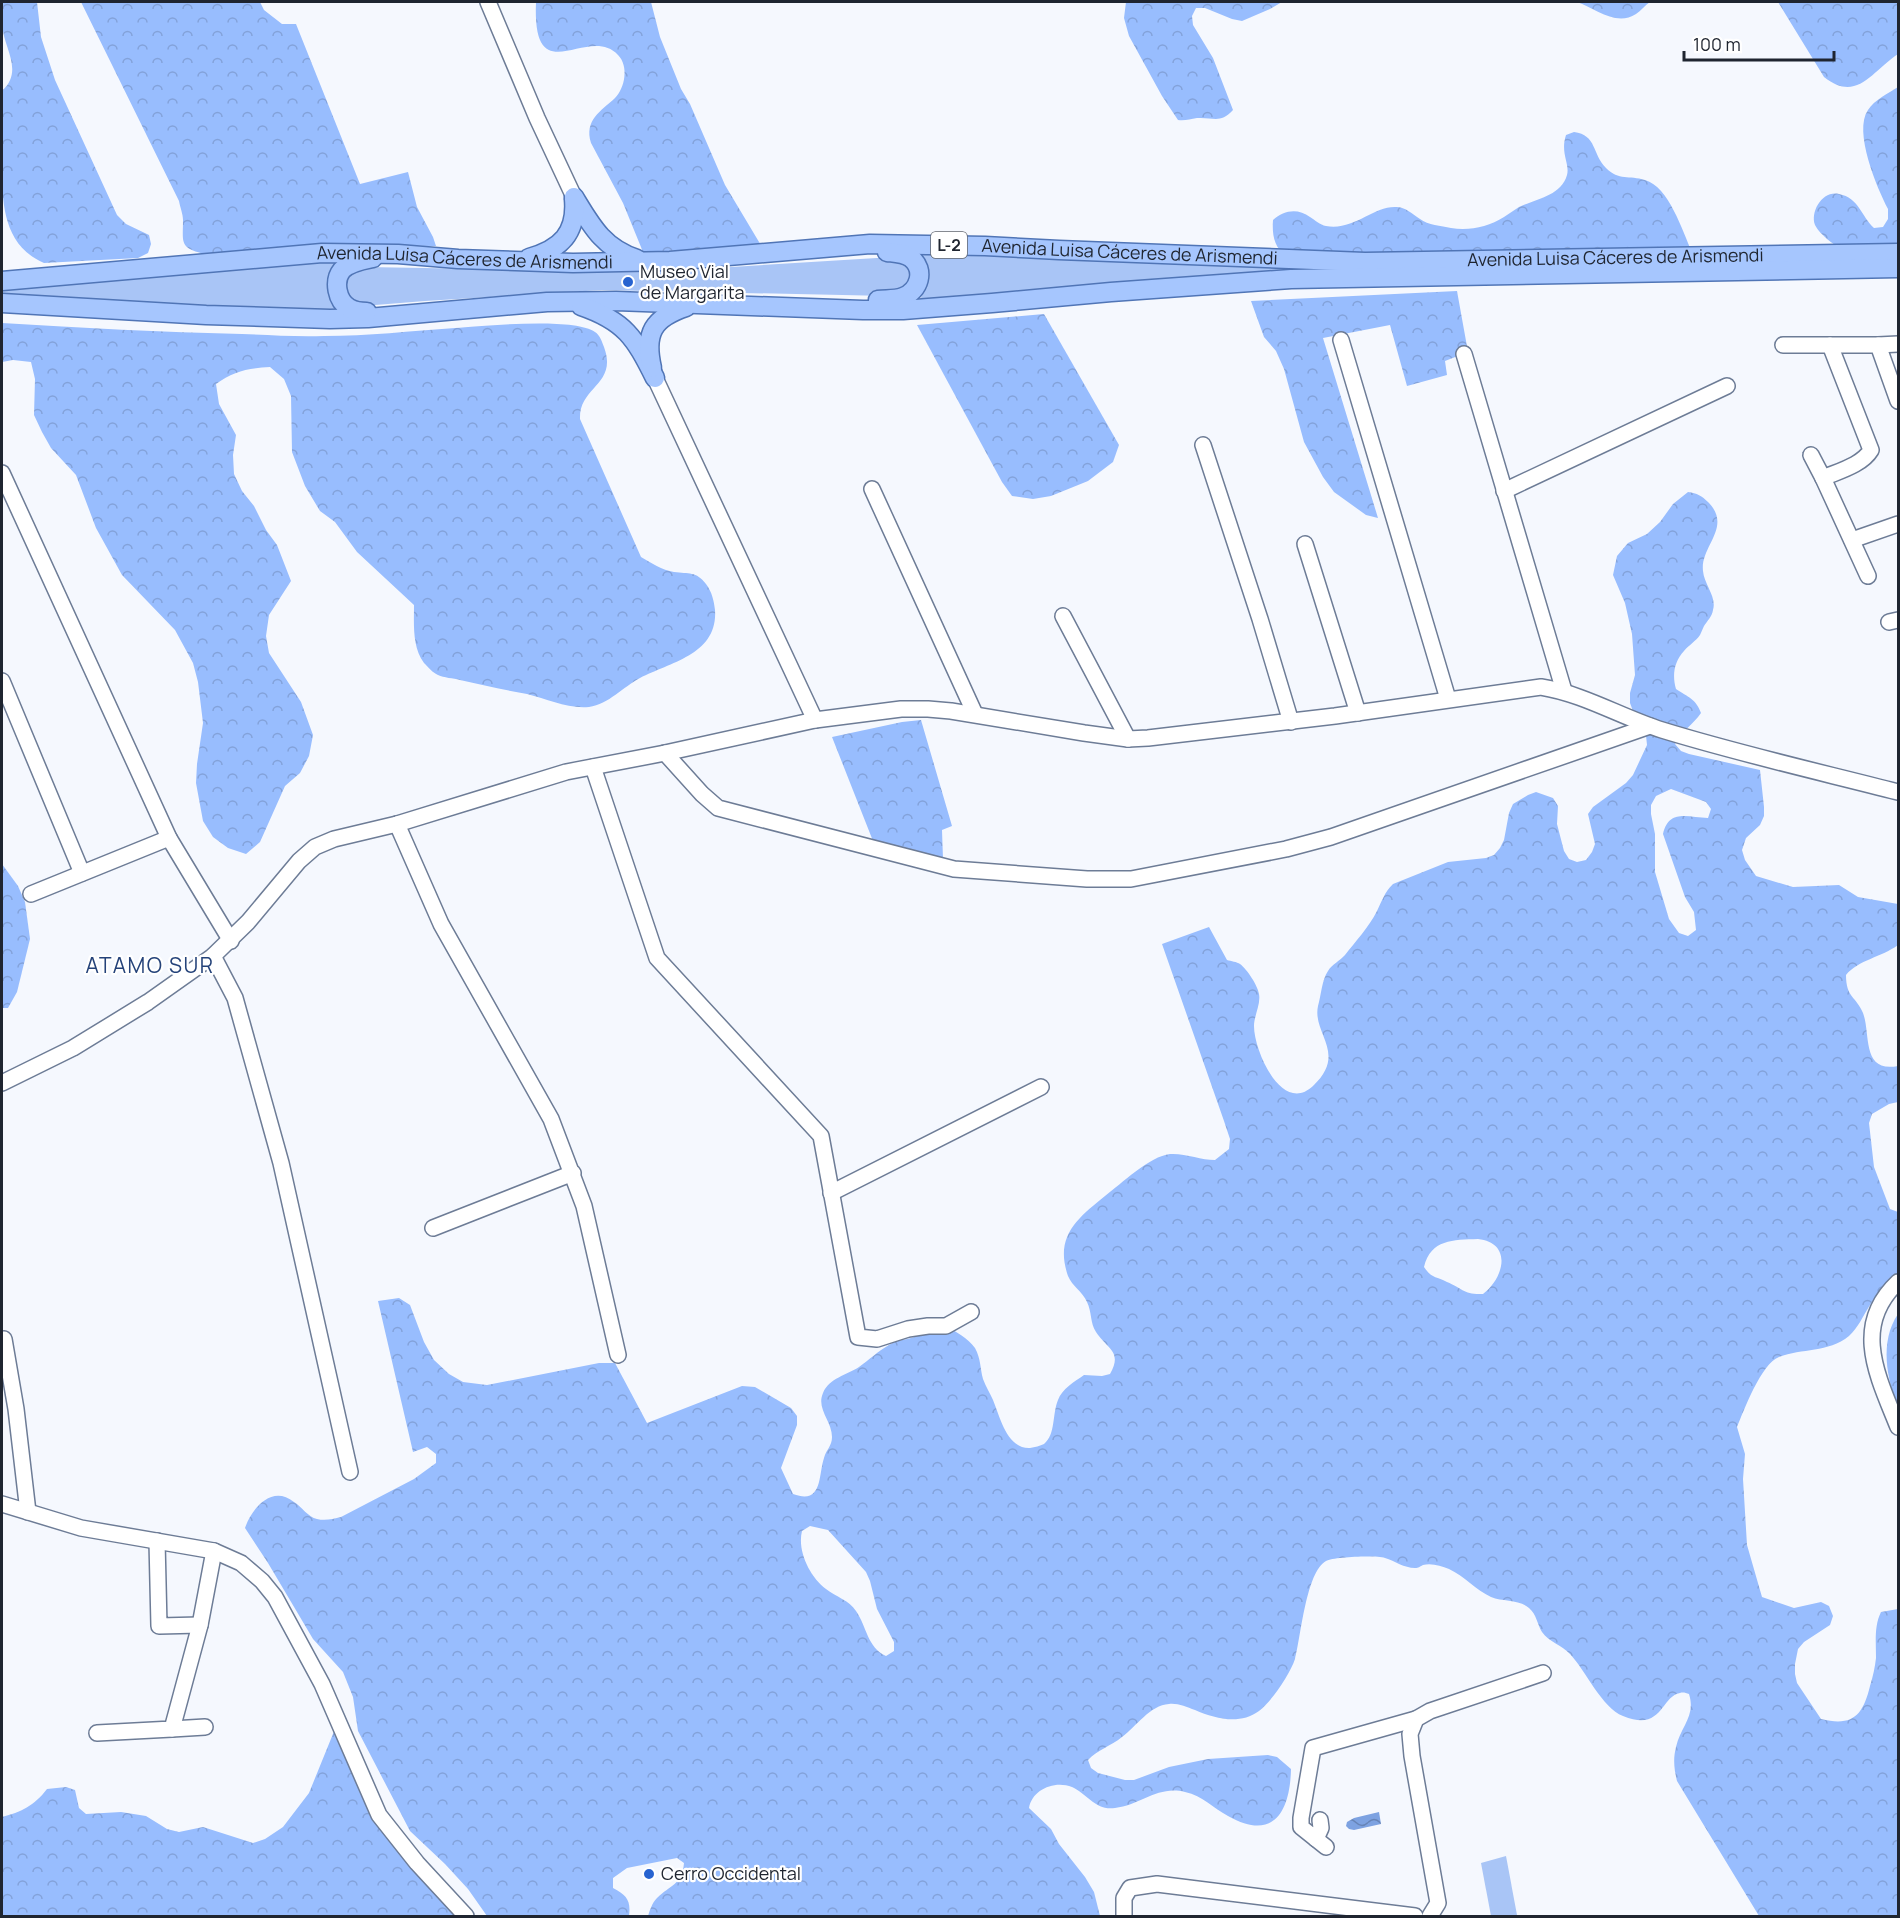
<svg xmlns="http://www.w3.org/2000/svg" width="1900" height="1918" font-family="Manrope,sans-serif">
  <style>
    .green { fill: #a9c5f6 }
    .forest { fill: url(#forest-crowns); fill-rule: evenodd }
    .water { fill: url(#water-waves) }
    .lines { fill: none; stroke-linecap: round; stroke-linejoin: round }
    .minor-casing { stroke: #6d7c96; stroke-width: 18 }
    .major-casing { stroke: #5075b6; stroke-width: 21 }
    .minor { stroke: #fff; stroke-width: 15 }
    .major { stroke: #a6c6fe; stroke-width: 18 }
    .poi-dot { fill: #2763d0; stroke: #fff; stroke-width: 2 }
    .labels { text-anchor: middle; stroke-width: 4.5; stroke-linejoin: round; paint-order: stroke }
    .shield { fill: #fff; stroke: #62666e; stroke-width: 1.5 }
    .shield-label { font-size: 16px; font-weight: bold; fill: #1f2530 }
    .street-label { font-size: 18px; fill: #1f2530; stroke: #fff }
    .poi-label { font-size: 18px; fill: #1f2530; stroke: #fff; text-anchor: start }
    .quarter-label { font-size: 21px; letter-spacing: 1.5px; fill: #244279; stroke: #fff }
  </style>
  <defs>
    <pattern id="forest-crowns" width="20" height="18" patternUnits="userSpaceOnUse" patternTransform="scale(1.5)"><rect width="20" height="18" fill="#98bdfe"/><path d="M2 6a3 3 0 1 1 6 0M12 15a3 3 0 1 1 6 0" fill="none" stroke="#83a2da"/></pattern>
    <pattern id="water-waves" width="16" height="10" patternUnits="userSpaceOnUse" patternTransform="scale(1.5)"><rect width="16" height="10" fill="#7da2e1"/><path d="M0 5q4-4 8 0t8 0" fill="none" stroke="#6684b7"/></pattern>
  </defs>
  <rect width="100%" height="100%" fill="#f5f8fe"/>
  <g class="green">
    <path d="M 920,253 L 1335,267 L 1335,271 L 920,300 C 929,280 929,272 920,253 Z"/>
    <path d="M 893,257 L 910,264 L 913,284 L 888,296 L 602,290 L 425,301 L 363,306 L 345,295 L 346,274 L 366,267 L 651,272 Z"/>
    <path d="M 338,259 L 338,312 L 2,296 L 2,289 Z"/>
    <path d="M 1506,1856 L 1517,1915 L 1491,1916 L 1481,1863 Z"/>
  </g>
  <g class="forest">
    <path d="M 2,2 L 37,2 L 41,37 L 55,80 L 117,215 L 126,224 L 149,235 L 151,244 L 148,253 L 138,258 L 44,263 C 0,244 2,197 2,156 C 2,134 1,113 2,91 C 24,71 4,49 2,25 C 1,18 1,9 2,2 Z"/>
    <path d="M 81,2 L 260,2 L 264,10 L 282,24 L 296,24 L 360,184 L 408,172 L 417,207 L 433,237 L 436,246 L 307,245 L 205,254 C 179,248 183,243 183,220 C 183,214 180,207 179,201 Z"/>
    <path d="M 536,2 L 651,2 L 660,37 L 681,89 L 690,104 L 725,185 L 762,247 L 643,252 L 623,203 L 591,143 C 584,120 601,111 615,98 C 625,88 629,66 618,55 C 588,23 532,95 536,2 Z"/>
    <path d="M 1126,2 L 1282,2 L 1270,9 L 1242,21 L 1232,19 L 1205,8 L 1196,8 L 1192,16 L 1193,25 L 1213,58 L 1233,110 C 1220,124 1214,117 1197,118 C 1190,119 1185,121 1178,120 L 1162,96 L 1129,36 L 1124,18 Z"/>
    <path d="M 1577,2 L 1650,2 C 1645,5 1641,11 1636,14 C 1616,27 1595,8 1577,2 Z"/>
    <path d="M 1778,2 L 1898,2 L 1898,54 C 1871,72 1857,103 1824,77 Z"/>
    <path d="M 1898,87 L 1898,246 C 1882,246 1858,251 1843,248 C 1837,247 1832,243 1827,239 C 1822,234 1818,231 1815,225 C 1810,211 1823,190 1839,194 C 1859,198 1861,216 1874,228 L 1883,227 L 1888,219 L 1888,209 C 1877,188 1853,131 1868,110 C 1874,100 1889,93 1898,87 Z"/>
    <path d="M 1574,132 C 1597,135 1592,154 1606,168 C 1619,181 1629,175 1645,180 C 1669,187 1682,230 1692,252 L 1286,256 C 1274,247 1272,235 1273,220 C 1284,210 1298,208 1310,217 C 1315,220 1320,225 1326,226 C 1354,231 1373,206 1396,207 C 1406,207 1412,214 1420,219 C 1428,225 1441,226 1451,228 C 1469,231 1488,227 1504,217 C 1509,214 1514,210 1519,207 C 1536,199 1561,196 1567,175 C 1570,164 1560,153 1566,135 Z"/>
    <path d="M 1457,291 L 1468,352 L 1445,361 L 1447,375 L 1407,386 L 1390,325 L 1323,338 L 1378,518 L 1366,515 L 1334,492 L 1323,477 L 1304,442 L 1284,369 L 1276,351 L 1264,337 L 1251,301 Z"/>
    <path d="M 1044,314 L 1119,445 L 1113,462 L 1088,481 L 1051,496 L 1033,499 L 1012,496 L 1002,482 L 917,325 Z"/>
    <path d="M 2,323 C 82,328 162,332 242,334 C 269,335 296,337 324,336 C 368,336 411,331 455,328 C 483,326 574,317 595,332 C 600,335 602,342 604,347 C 618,385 579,386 580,419 L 641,557 C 651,563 662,570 674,572 C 689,574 696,571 706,584 C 712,592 714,601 715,610 C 718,654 671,662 640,678 C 623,687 609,704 589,707 C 567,709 548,699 527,694 C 504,690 482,685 460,680 C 453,678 444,678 438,675 C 433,673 428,667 424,663 C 412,647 414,624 414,605 L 357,552 L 335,522 L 320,511 L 305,486 L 292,452 L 291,396 L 284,379 L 270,367 C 249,368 233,371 216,384 L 219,404 L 236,435 L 233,455 L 234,474 L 242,491 L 254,506 L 266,530 L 277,545 L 291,581 L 269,615 L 266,636 L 269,653 L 301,702 L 313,735 L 309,756 L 300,773 L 285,786 L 260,842 L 246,854 L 228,848 L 213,837 L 203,821 L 196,783 L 197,764 L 203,723 L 198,682 L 193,663 L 175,630 L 122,575 L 96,528 L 76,475 L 51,448 L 42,432 L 34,415 L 35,379 L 31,362 L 13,360 L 2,362 Z"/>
    <path d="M 1688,492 C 1697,493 1702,496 1708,502 C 1733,527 1700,546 1703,571 C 1704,584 1717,597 1713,610 C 1712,617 1707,621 1704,626 C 1703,628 1701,633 1700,635 C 1696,641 1689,645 1684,651 C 1674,662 1672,675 1676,689 C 1688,697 1696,699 1701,713 C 1693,725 1681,731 1675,744 L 1681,751 L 1689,754 L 1760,770 L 1764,807 L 1764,816 L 1760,825 L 1746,838 L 1742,850 L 1745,860 L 1756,876 L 1793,887 L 1839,885 L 1858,897 L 1898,904 L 1898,945 C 1882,957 1858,960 1846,975 C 1846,998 1856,996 1863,1013 C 1871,1034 1861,1073 1898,1066 L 1898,1102 L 1889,1104 L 1872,1114 L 1869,1123 L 1874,1167 L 1890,1209 L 1898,1212 L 1898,1276 C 1888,1284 1877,1294 1870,1305 C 1863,1316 1858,1328 1849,1336 C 1828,1353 1802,1348 1779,1357 C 1761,1364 1744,1410 1737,1427 L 1745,1454 L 1743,1479 L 1747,1545 L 1762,1597 L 1794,1608 L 1821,1602 L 1829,1606 L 1833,1616 L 1830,1625 L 1804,1642 L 1798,1649 L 1795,1664 L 1795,1674 L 1797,1683 L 1821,1719 C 1853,1727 1863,1715 1870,1686 C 1873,1676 1875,1667 1876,1658 C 1876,1642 1874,1626 1881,1612 L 1898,1609 L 1898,1916 L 1759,1916 L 1677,1781 C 1674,1769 1673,1759 1676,1747 C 1681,1726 1696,1716 1689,1694 C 1686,1693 1683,1692 1680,1693 C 1660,1697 1663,1732 1623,1716 C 1602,1708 1586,1671 1570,1654 C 1562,1645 1549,1642 1542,1632 C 1537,1624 1537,1615 1529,1608 C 1519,1599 1503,1602 1491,1597 C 1476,1590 1464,1576 1449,1569 C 1441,1566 1432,1563 1423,1565 C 1419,1567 1419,1568 1415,1568 C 1404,1568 1395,1561 1385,1558 C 1375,1555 1334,1557 1326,1561 C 1306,1572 1301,1637 1295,1659 C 1290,1674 1272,1701 1259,1711 C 1240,1725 1216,1719 1195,1710 C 1186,1707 1178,1703 1169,1704 C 1150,1705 1136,1727 1122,1737 C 1111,1746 1097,1750 1088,1760 L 1091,1768 L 1098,1773 L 1125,1780 L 1134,1780 L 1169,1767 L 1208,1759 L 1268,1755 L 1277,1757 L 1291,1769 C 1290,1811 1274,1842 1228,1816 C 1213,1808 1203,1796 1185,1792 C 1158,1785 1141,1805 1115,1808 C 1096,1811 1087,1794 1072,1787 C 1054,1780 1032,1790 1029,1808 L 1051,1829 L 1059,1844 L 1085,1877 L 1094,1892 L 1100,1916 L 648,1916 C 650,1910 652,1903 657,1898 C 670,1885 682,1885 684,1863 L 677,1858 L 627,1868 L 613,1878 L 613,1888 C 627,1895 631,1901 629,1916 L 487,1916 L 468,1889 L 445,1864 L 410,1831 L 358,1731 L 353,1697 L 343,1672 L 313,1639 L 268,1563 L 245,1528 C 252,1508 272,1484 294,1502 C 302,1507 308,1517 317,1519 C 325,1521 333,1519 341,1517 L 414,1479 L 436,1463 L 436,1454 L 427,1447 L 413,1452 L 378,1301 L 399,1298 L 410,1305 L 424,1342 L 434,1360 L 449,1374 L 463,1382 L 487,1385 L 599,1363 L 615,1363 L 647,1423 L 742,1386 L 755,1387 L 791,1408 L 797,1416 L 797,1425 L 781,1468 L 793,1494 C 823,1505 818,1476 824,1458 C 826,1450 832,1446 832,1437 C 832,1421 816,1409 823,1393 C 829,1378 847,1375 859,1367 C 869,1360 878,1351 889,1345 C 895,1341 903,1340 911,1338 C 923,1335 933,1329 946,1326 C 956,1332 968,1338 975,1348 C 981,1359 980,1368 983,1379 C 986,1387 990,1393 993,1400 C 1000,1417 1007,1449 1030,1448 C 1035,1447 1040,1446 1044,1444 C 1056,1434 1052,1414 1058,1400 C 1062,1389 1074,1382 1084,1375 L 1102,1376 L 1110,1374 C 1123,1351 1107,1349 1096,1332 C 1090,1323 1092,1312 1087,1302 C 1083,1292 1072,1286 1068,1276 C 1054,1236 1078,1218 1105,1196 C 1121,1184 1150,1156 1170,1154 C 1185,1153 1201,1160 1215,1160 L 1229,1149 L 1230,1139 L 1224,1121 L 1162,944 L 1209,927 L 1227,960 C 1231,961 1237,962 1240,964 C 1247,969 1258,986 1259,994 C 1261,1004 1254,1016 1254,1026 C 1254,1051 1282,1115 1313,1086 C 1348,1053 1312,1034 1318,1006 C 1321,996 1322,979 1328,971 C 1332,964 1340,961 1345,955 C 1355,942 1369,927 1377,911 C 1382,901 1384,893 1393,884 L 1448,862 L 1486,858 L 1494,855 L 1500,848 L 1504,840 L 1509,813 L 1513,804 L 1528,795 L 1536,792 L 1553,798 L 1558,806 L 1557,824 L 1564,851 L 1569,859 L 1577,862 L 1586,860 L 1592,852 L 1595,844 L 1588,814 L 1593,807 L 1626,783 L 1633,775 L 1647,745 L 1645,726 L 1633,711 L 1630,703 L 1630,693 L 1635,675 L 1632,634 L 1625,603 L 1613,575 L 1617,556 L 1628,543 L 1647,534 L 1660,522 L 1673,504 ZM 1671,789 L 1706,802 L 1711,809 L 1708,818 C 1689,818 1669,808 1663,834 L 1685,897 L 1694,912 L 1696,930 L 1688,936 L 1679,933 L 1669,919 L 1655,872 L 1655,834 L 1651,814 L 1651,805 L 1656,796 ZM 1478,1239 C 1513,1243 1504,1278 1483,1294 C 1464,1295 1462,1288 1447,1282 C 1436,1276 1432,1279 1424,1267 C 1431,1239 1453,1240 1478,1239 ZM 810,1526 L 828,1530 L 866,1572 L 870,1581 L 877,1609 L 894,1642 L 894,1651 L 886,1656 C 867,1647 867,1627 856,1611 C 849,1600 836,1597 826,1589 C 810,1577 797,1551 802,1531 Z"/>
    <path d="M 921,720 L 952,826 L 942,830 L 943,859 L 873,841 L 832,737 L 902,722 Z"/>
    <path d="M 2,864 L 18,886 L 25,902 L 30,939 L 17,992 L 8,1008 L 2,1008 Z"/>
    <path d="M 1898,1314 L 1898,1408 C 1887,1379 1879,1342 1898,1314 Z"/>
    <path d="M 337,1724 L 366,1802 L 462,1916 L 2,1916 L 2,1817 C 21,1812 34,1806 47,1789 L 66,1787 L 75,1790 L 79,1808 L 86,1814 L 121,1812 L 146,1816 L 167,1829 L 179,1832 L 203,1827 L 253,1843 L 265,1839 L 283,1827 L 309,1793 Z"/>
  </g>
  <path class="water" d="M 1379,1812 L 1381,1824 L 1354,1830 L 1349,1829 L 1346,1826 L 1347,1822 L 1354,1818 Z"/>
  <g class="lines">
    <g class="minor-casing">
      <g id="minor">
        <path d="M 488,2 L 537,118 L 574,197"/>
        <path d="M 1341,340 L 1448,699"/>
        <path d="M 1783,345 L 1878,345 L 1898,401"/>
        <path d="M 1830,345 L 1871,450 C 1862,465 1839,471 1823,478 L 1868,576"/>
        <path d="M 1878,345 L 1898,344"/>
        <path d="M 1464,354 L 1564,691"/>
        <path d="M 655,378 L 815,720"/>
        <path d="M 1203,445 L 1260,619 L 1291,722"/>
        <path d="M 1811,455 L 1823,478"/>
        <path d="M 2,473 L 169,838 L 231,941"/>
        <path d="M 872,489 L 975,714"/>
        <path d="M 1504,491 L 1727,386"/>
        <path d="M 1852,540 L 1898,524"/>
        <path d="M 1305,544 L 1358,713"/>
        <path d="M 1063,616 L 1128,739"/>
        <path d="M 1889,622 L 1898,620"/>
        <path d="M 2,681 L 82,873"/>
        <path d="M 665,753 L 702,794 L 718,808 L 954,869 L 1087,879 L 1131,879 L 1286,849 L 1331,837 L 1650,726"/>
        <path d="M 593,767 L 657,958 L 821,1136 L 858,1337 L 877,1339 L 908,1329 L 928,1326 L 946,1326 L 971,1312"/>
        <path d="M 397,824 L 441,924 L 551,1119 L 584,1206 L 618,1355"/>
        <path d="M 31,894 L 169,838"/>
        <path d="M 213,956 L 235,998 L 281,1163 L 350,1472"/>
        <path d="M 2,1083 L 73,1048 L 148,1002 L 213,956 L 248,922 L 299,861 L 315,847 L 334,839 L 397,824 L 566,772 L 665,753 L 815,720 L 901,709 L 928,709 L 951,711 L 1084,733 L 1128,739 L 1148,738 L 1335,716 L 1541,687 C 1584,694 1621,717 1662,730 C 1740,754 1820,772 1898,792"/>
        <path d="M 831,1193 L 1041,1087"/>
        <path d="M 433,1228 L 573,1173"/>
        <path d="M 1898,1282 C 1851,1326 1878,1377 1898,1427"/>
        <path d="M 4,1339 L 16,1409 L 28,1512"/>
        <path d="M 2,1504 L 81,1528 L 214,1551 L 241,1563 L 262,1581 L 275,1597 L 322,1684 L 379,1815 L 417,1863 L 466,1916"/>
        <path d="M 157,1541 L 159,1626 L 200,1625"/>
        <path d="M 172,1729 L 205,1727"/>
        <path d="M 97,1733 L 172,1729 L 200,1625 L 214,1551"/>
        <path d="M 1316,1839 L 1321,1828 L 1320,1820"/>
        <path d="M 1326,1847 L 1301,1827 L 1301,1818 L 1313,1748 L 1416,1719"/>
        <path d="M 1124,1916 L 1124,1898 L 1130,1888 L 1157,1884 L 1415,1916"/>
        <path d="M 1430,1916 L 1438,1903 L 1412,1756 L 1410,1734 L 1416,1719 L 1430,1711 L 1543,1673"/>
      </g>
    </g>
    <g class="major-casing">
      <g id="major">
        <path d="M 574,197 C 591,225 603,248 637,259"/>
        <path d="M 529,258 C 561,249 577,233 574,199"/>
        <path id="s1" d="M 2,281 L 322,253 L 398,254 L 458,259 L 573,263 L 670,261 L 870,244 L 985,246 L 1059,250 L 1365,262 L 1898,253"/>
        <path d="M 878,300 C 886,299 895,300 903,297 C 919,291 926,270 911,258 C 904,253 896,253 887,252"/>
        <path d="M 2,303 L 206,315 L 330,319 L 368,318 L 547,302 L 616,301 L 863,310 L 903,310 L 992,303 L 1111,292 L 1291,279 L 1898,268"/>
        <path d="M 581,306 C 625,321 635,338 655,378"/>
        <path d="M 367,312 C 361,312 354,311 349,308 C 337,301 333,281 342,270 C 350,262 363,260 373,258"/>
        <path d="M 652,368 C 644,333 653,318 686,307"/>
      </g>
    </g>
    <use href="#minor" class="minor"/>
    <use href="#major" class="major"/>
  </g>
  <g class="poi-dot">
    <circle cx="628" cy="282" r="6"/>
    <circle cx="649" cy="1874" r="6"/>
  </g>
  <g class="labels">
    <rect class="shield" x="931" y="232" width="36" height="26" rx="4.5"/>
    <g class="shield-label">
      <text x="949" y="251">L-2</text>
    </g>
    <g class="street-label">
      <text dy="6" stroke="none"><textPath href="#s1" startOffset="1130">Avenida Luisa Cáceres de Arismendi</textPath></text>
      <text dy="6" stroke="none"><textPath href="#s1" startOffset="464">Avenida Luisa Cáceres de Arismendi</textPath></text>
      <text dy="6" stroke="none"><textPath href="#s1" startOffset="1616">Avenida Luisa Cáceres de Arismendi</textPath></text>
    </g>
    <g class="poi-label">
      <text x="640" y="278">Museo Vial<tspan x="640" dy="21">de Margarita</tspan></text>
      <text x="661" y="1880">Cerro Occidental</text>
    </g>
    <g class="quarter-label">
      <text x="150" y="973">ATAMO SUR</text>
    </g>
  </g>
  <rect width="1900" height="1918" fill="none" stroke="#1f2530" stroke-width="6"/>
  <path d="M1684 51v9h150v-9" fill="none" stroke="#1f2530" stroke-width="3"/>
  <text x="1693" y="51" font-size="18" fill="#1f2530" stroke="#ffffff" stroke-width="4.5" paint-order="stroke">100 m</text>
</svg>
